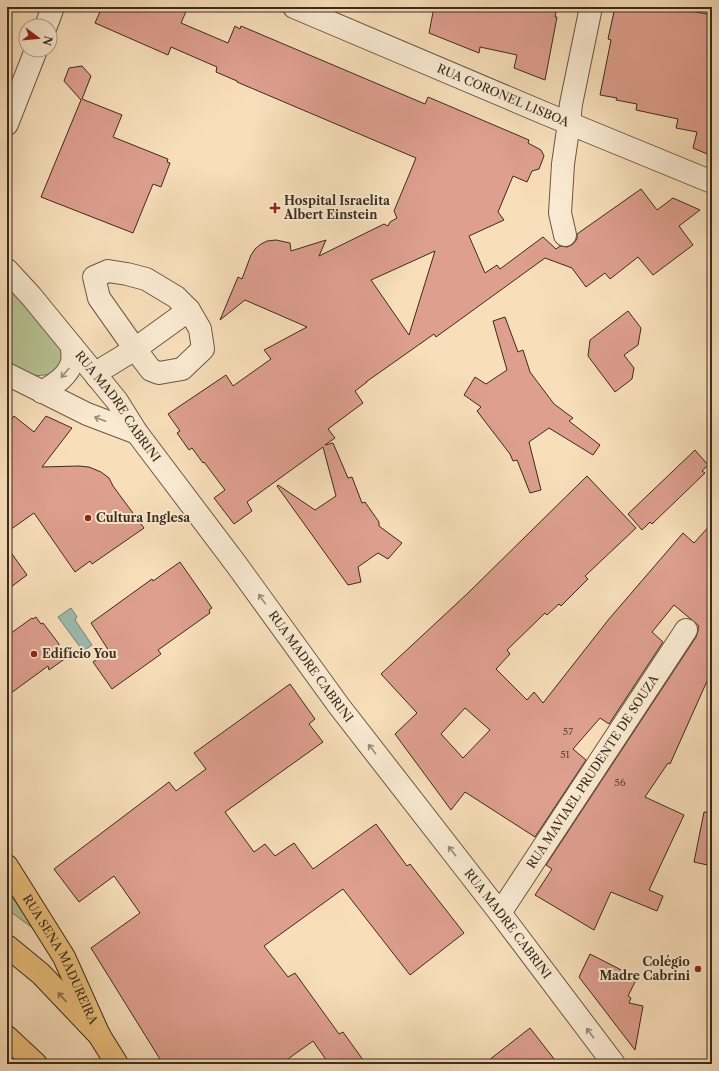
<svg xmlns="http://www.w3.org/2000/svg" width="719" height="1071" font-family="'Libre Caslon Text',serif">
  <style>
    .green { fill: #b8c394; stroke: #7a7758 }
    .water { fill: #9dbcb1; stroke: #768276 }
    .building { fill: #de9f8f; stroke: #3b2b1d; fill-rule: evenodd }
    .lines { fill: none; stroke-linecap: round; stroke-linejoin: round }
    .minor-casing { stroke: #6a5844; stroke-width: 24 }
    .major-casing { stroke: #3b2b1d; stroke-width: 24 }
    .minor { stroke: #faead2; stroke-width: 22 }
    .major { stroke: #ecc07d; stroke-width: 22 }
    .oneway { stroke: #9a8a78 }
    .oneway2 { stroke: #8b6e48 }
    .poi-dot { fill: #8f2418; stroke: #faead2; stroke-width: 1.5 }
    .labels { text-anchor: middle; stroke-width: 4; stroke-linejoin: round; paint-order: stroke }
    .number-label { font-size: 10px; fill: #64483a }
    .street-label { font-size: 12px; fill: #3b2b1d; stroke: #faead2 }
    .poi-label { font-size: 12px; font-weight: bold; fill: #3b2b1d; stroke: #faead2; text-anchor: start }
  </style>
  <rect width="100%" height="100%" fill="#f8dfba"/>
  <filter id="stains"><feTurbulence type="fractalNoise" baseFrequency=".005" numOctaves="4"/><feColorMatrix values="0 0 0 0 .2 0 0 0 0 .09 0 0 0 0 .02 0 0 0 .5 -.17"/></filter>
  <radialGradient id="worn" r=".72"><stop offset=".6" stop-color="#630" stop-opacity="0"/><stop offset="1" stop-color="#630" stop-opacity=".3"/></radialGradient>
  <g class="green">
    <path d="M 7,280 L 64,346 L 62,359 L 58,368 L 52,374 L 18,378 L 7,371 Z"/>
    <path d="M 7,889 L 34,929 L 7,909 Z"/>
  </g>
  <path class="water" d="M 71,608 L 77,617 L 75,620 L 92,645 L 83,651 L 58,617 Z"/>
  <g class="building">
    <path d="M 102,7 L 188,7 L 181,23 L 228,43 L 235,26 L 240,29 L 241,26 L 425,104 L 428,97 L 529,140 L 528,143 L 541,150 L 544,156 L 539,169 L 532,171 L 527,182 L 513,176 L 498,212 L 504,220 L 469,236 L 485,273 L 497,265 L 500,269 L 543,237 L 556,249 L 560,246 L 567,247 L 573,244 L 577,239 L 577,234 L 641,189 L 657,210 L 673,198 L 700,210 L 679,226 L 693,245 L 653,275 L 638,257 L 610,279 L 605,273 L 586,287 L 572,268 L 545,258 L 436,337 L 434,334 L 366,382 L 367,382 L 355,391 L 363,403 L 328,429 L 335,438 L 325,445 L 333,443 L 348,478 L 352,477 L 362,503 L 365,502 L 379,522 L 379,526 L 402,543 L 388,559 L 378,553 L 358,567 L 361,582 L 348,585 L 277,486 L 278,485 L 315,510 L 336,496 L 323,447 L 247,502 L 252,511 L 234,524 L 214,498 L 225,490 L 204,462 L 203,463 L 192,448 L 189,450 L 177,433 L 180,431 L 168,414 L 226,375 L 233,386 L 271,359 L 264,350 L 307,327 L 245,300 L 220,320 L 238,277 L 242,279 L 251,255 L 255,249 L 261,244 L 267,241 L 276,240 L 290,243 L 291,251 L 326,240 L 319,256 L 384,224 L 388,226 L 390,222 L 397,218 L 394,211 L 416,158 L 237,82 L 237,81 L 216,72 L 217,67 L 171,47 L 168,55 L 95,23 ZM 435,251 L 409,335 L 371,280 Z"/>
    <path d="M 434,7 L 557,7 L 555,17 L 557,17 L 545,80 L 514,68 L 517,55 L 480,47 L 479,53 L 429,33 Z"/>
    <path d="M 615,7 L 667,7 L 691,12 L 691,11 L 712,15 L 712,156 L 693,148 L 697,132 L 676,128 L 678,119 L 636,110 L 637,104 L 616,100 L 617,98 L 600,95 L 611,40 L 608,39 Z"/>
    <path d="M 82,66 L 91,76 L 82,99 L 122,115 L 113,137 L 168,159 L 167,162 L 170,163 L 161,187 L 153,184 L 133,233 L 41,197 L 81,100 L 64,81 L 69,68 Z"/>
    <path d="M 628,311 L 641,328 L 638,345 L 624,355 L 634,368 L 632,379 L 615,392 L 588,356 L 590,340 Z"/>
    <path d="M 505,317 L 518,352 L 523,350 L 530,372 L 554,404 L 573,418 L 569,421 L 600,445 L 593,455 L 549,428 L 529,442 L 541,490 L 530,493 L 517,460 L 513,461 L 510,454 L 477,411 L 481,407 L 464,395 L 475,377 L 486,384 L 507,370 L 493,321 Z"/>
    <path d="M 14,416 L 34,432 L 46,416 L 72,428 L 42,467 L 79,466 L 89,467 L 101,472 L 109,478 L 113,486 L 144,528 L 92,564 L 90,561 L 75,572 L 34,513 L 7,532 L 7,425 Z"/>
    <path d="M 695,450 L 708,465 L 702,471 L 705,473 L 652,524 L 650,522 L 642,530 L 628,514 Z"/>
    <path d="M 587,476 L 636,528 L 585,576 L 588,579 L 561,606 L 559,604 L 547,615 L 545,613 L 507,650 L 510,654 L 496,669 L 527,700 L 534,692 L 543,703 L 609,619 L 683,533 L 694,543 L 712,523 L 712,670 L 670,764 L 668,763 L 645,797 L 684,815 L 649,890 L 663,896 L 657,911 L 611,892 L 594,930 L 535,895 L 552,869 L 546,865 L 696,637 L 698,631 L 698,628 L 699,626 L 674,605 L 652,632 L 663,642 L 609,724 L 600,718 L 573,749 L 586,760 L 535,837 L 465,792 L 451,810 L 395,734 L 417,713 L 381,674 L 468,593 ZM 465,708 L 490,730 L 463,758 L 441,734 Z"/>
    <path d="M 7,547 L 27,575 L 7,590 Z"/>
    <path d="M 180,562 L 212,608 L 209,610 L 210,613 L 158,650 L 161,654 L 112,689 L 93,662 L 109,651 L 91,623 L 152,579 L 153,581 Z"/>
    <path d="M 36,617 L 41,624 L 43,623 L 59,644 L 58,647 L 66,658 L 49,670 L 48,666 L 7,696 L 7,636 L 32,618 L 33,619 Z"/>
    <path d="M 290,684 L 315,719 L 309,724 L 323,742 L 225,812 L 254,852 L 265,844 L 275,856 L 294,843 L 313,869 L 376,824 L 407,866 L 410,864 L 464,933 L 410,975 L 343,889 L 264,946 L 288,977 L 295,973 L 339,1034 L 343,1032 L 366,1064 L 329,1064 L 313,1041 L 281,1064 L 163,1064 L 91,948 L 140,913 L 114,876 L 79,902 L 54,869 L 169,782 L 176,791 L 206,769 L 194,753 Z"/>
    <path d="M 704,812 L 712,813 L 712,866 L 694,862 Z"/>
    <path d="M 590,954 L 637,978 L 628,996 L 631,998 L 629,1003 L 643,1006 L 635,1050 L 579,977 Z"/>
    <path d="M 530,1028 L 558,1064 L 484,1064 Z"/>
  </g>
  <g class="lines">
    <g class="minor-casing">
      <g id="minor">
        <path id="s1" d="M 294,7 L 544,113 L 712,182"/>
        <path d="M 46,26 L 53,7"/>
        <path d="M 7,124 L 36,50"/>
        <path d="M 565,235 L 560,213 L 563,164 L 569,123 L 571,104 L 591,7"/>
        <path id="s2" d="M 7,270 L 31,296 L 117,401 L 137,433 L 236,564 L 339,706 L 500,913 L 614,1064"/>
        <path d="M 108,271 L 127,274 L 146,279 L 176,297 L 189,310 L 200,329 L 203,349 L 182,369 L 159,373 L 151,370 L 135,349 L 99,298 L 94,277 Z"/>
        <path d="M 7,374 L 87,414 L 137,433"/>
        <path d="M 97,377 L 104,368 L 135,349 L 189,310"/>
        <path d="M 42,392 C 53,385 68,377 72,362 C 73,357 72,351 72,346"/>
        <path id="s3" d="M 500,913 L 686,630"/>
      </g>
    </g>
    <g class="major-casing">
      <g id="major">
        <path id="s4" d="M 7,866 L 64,957 L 99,1035"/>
        <path d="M 7,946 L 41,974 L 99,1035 L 117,1064"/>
        <path d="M 7,1037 L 36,1064"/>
      </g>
    </g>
    <use href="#minor" class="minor"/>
    <use href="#major" class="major"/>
  </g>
  <defs><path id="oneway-shaft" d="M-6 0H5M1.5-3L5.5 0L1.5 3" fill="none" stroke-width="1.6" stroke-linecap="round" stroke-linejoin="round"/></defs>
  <g class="oneway">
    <use href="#oneway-shaft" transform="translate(65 373) rotate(130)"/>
    <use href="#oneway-shaft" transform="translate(100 419) rotate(-159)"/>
    <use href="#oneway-shaft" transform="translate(262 599) rotate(-126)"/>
    <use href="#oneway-shaft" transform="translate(372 749) rotate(-128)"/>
    <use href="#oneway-shaft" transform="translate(452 851) rotate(-128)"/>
    <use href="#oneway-shaft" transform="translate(590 1033) rotate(-127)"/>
  </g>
  <use class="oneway2" href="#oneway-shaft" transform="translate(62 997) rotate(-133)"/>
  <g class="poi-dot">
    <path d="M273 202h4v4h4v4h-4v4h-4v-4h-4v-4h4z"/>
    <circle cx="88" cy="518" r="4"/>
    <circle cx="34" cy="654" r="4"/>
    <circle cx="698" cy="969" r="4"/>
  </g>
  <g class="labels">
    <g class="number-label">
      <text x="568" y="735">57</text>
      <text x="565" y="758">51</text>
      <text x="620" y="786">56</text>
    </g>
    <g class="street-label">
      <text dy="4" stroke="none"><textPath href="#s1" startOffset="227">RUA CORONEL LISBOA</textPath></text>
      <text dy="4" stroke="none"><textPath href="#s2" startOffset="176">RUA MADRE CABRINI</textPath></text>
      <text dy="4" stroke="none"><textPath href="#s2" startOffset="500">RUA MADRE CABRINI</textPath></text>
      <text dy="4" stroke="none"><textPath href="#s3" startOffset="169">RUA MAVIAEL PRUDENTE DE SOUZA</textPath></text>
      <text dy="4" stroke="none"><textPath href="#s2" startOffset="824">RUA MADRE CABRINI</textPath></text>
      <text dy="4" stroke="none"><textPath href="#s4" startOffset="108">RUA SENA MADUREIRA</textPath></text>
    </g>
    <g class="poi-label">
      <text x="284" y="205">Hospital Israelita<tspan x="284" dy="14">Albert Einstein</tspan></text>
      <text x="96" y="522">Cultura Inglesa</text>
      <text x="42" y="658">Edifício You</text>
      <text x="690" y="966" text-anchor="end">Colégio<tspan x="690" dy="14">Madre Cabrini</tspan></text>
    </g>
  </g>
  <rect width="719" height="1071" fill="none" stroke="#f8dfba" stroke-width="24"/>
  <rect x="8" y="8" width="703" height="1055" fill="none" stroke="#3b2b1d" stroke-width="2"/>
  <rect x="12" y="12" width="695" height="1047" fill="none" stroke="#3b2b1d"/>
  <g transform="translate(38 38) rotate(106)"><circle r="19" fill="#faead2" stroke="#ae9e8a"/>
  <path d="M0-3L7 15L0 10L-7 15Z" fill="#8f2418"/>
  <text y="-6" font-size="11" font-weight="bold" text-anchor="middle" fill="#3b2b1d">N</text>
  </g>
  <rect width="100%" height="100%" filter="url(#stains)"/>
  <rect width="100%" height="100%" fill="url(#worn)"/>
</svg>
